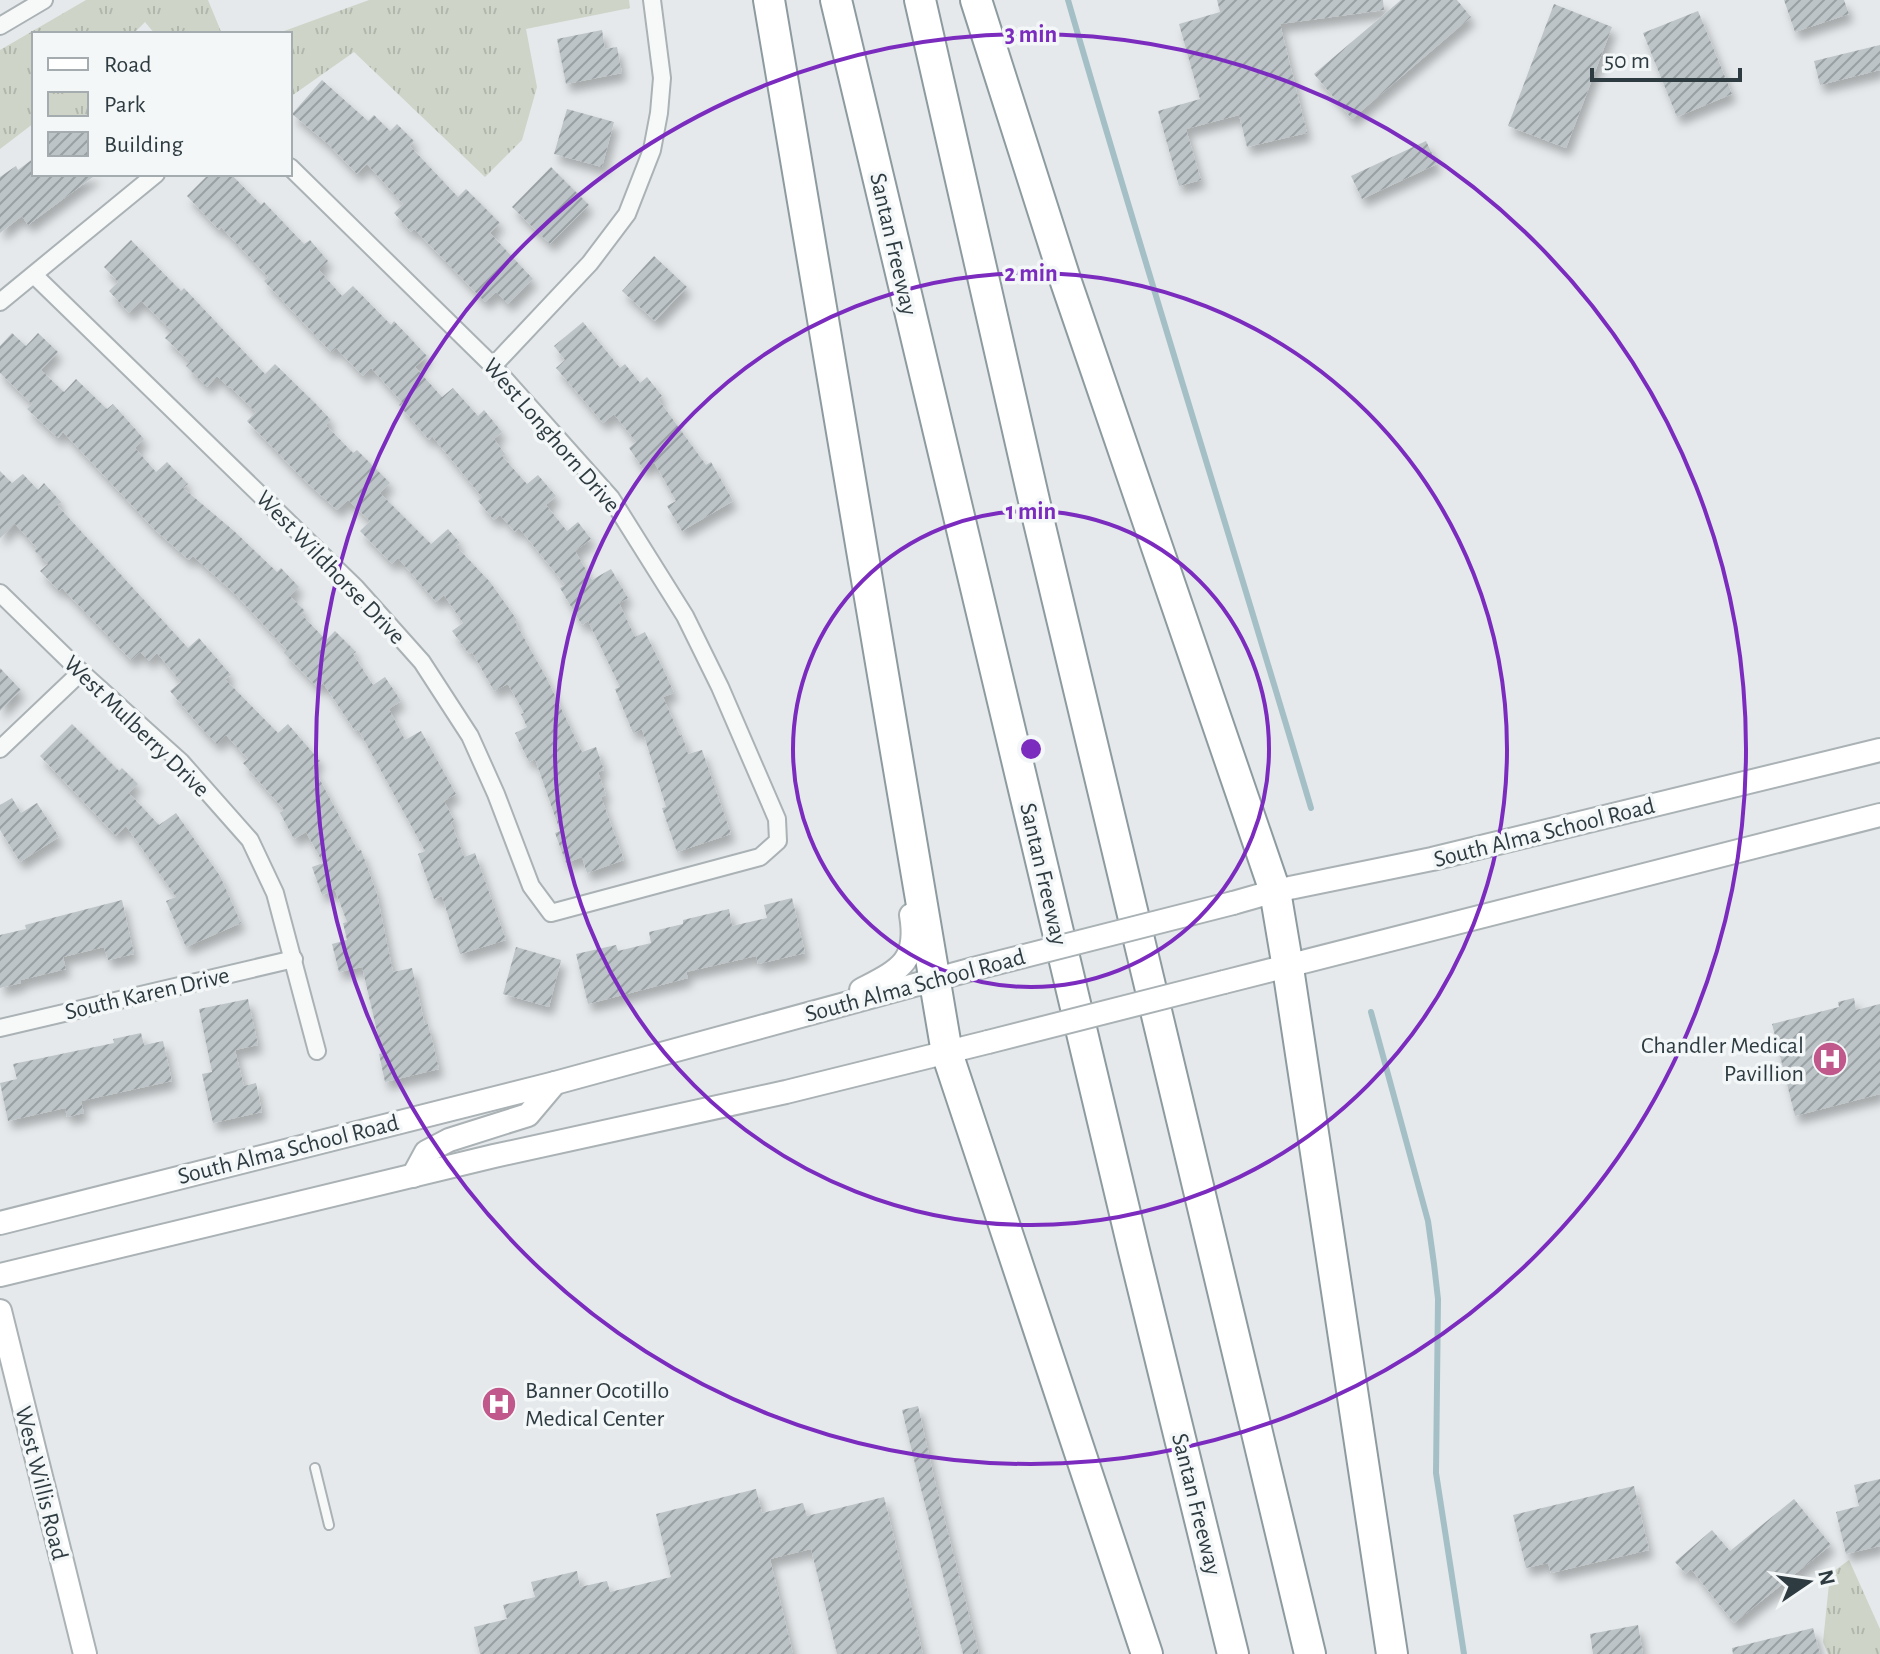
<svg xmlns="http://www.w3.org/2000/svg" width="1880" height="1654" font-family="'Alegreya Sans',sans-serif">
  <style>
    .park { fill: url(#park-tufts) }
    .lines { fill: none; stroke-linecap: round; stroke-linejoin: round }
    .stream { stroke: #a4c0c6; stroke-width: 6 }
    .building { fill: url(#building-hatch); filter: url(#shadow) }
    .lane-casing { stroke: #aab2b5; stroke-width: 12 }
    .street-casing { stroke: #aab2b5; stroke-width: 20 }
    .secondary-casing { stroke: #aab2b5; stroke-width: 26 }
    .highway-casing { stroke: #8d9ba0; stroke-width: 34 }
    .lane { stroke: #f7f9f9; stroke-width: 8 }
    .street { stroke: #f7f9f9; stroke-width: 16 }
    .secondary { stroke: #fff; stroke-width: 22 }
    .highway { stroke: #fff; stroke-width: 30 }
    .secondary-bridge-casing { stroke: #aab2b5; stroke-width: 26; stroke-linecap: butt }
    .secondary-bridge { stroke: #fff; stroke-width: 22 }
    .ring { fill: none; stroke: #7b2cbf; stroke-width: 4 }
    .labels { text-anchor: middle; stroke-width: 7; stroke-linejoin: round; paint-order: stroke }
    .street-label { font-size: 24px; fill: #2e3c42; stroke: #f4f7f8 }
    .poi-label { font-size: 24px; fill: #2e3c42; stroke: #f4f7f8; text-anchor: end }
    .centre { fill: #7b2cbf; stroke: #f4f7f8; stroke-width: 4 }
    .ring-label { font-size: 24px; text-anchor: middle; font-weight: bold; fill: #7b2cbf; stroke: #f4f7f8; stroke-width: 7; stroke-linejoin: round; paint-order: stroke }
  </style>
  <defs>
    <pattern id="park-tufts" width="24" height="20" patternUnits="userSpaceOnUse" patternTransform="scale(2)"><rect width="24" height="20" fill="#ced4c7"/><path d="M3 7l-1-3M5 7V3M7 7l1-3M15 17l-1-3M17 17v-4M19 17l1-3" fill="none" stroke="#b1b7ac"/></pattern>
    <pattern id="building-hatch" width="6" height="6" patternUnits="userSpaceOnUse" patternTransform="scale(2)"><rect width="6" height="6" fill="#bcc4c7"/><path d="M-1 1l2-2M0 6l6-6M5 7l2-2" fill="none" stroke="#99a0a3"/></pattern>
    <filter id="shadow"><feDropShadow dx="4.5" dy="8" stdDeviation="4" flood-color="#0004"/></filter>
  </defs>
  <rect width="100%" height="100%" fill="#e5e9eb"/>
  <g class="park">
    <path d="M 86,0 L 208,0 L 222,34 L 155,34 L 145,22 L 133,34 L 34,34 L 34,123 L 0,149 L 0,50 Z"/>
    <path d="M 369,0 L 629,0 L 630,8 L 526,29 L 537,87 L 522,140 L 485,177 L 354,52 L 290,97 L 290,34 L 276,34 Z"/>
    <path d="M 1849,1560 L 1880,1629 L 1880,1654 L 1828,1654 L 1823,1642 L 1830,1574 Z"/>
  </g>
  <g class="lines">
    <g class="stream">
      <path d="M 1068,0 C 1146,270 1231,538 1311,808"/>
      <path d="M 1371,1012 L 1428,1221 L 1434,1264 L 1438,1299 L 1436,1473 L 1464,1654"/>
    </g>
  </g>
  <g class="building">
    <path d="M 1217,0 L 1383,0 L 1384,10 L 1280,24 L 1307,133 L 1247,147 L 1239,115 L 1186,129 L 1201,180 L 1179,186 L 1158,111 L 1200,99 L 1179,24 L 1220,12 Z"/>
    <path d="M 1401,0 L 1457,0 L 1471,17 L 1352,119 L 1314,74 Z"/>
    <path d="M 1784,0 L 1844,0 L 1849,14 L 1795,32 Z"/>
    <path d="M 1554,4 L 1612,27 L 1566,148 L 1508,126 Z"/>
    <path d="M 1698,11 L 1732,94 L 1677,117 L 1643,33 Z"/>
    <path d="M 602,30 L 605,49 L 617,47 L 622,73 L 566,84 L 557,39 Z"/>
    <path d="M 1880,45 L 1880,70 L 1820,85 L 1814,61 Z"/>
    <path d="M 322,80 L 368,121 L 374,115 L 390,131 L 397,124 L 414,141 L 410,146 L 458,197 L 466,189 L 500,223 L 490,233 L 533,279 L 508,304 L 496,292 L 485,302 L 414,229 L 411,232 L 394,213 L 403,204 L 367,164 L 357,174 L 328,144 L 292,114 Z"/>
    <path d="M 567,109 L 614,122 L 602,167 L 554,154 Z"/>
    <path d="M 1426,141 L 1437,164 L 1362,199 L 1351,176 Z"/>
    <path d="M 34,158 L 34,174 L 97,174 L 28,225 L 22,216 L 0,233 L 0,177 L 16,166 L 18,170 Z"/>
    <path d="M 551,167 L 589,205 L 550,244 L 512,207 Z"/>
    <path d="M 209,174 L 231,174 L 261,205 L 264,202 L 304,244 L 310,240 L 328,261 L 319,270 L 342,296 L 353,286 L 391,325 L 394,321 L 427,356 L 415,367 L 442,397 L 453,388 L 478,416 L 484,410 L 502,432 L 494,439 L 505,454 L 502,456 L 527,484 L 538,475 L 556,496 L 546,505 L 567,531 L 578,522 L 591,539 L 575,551 L 592,580 L 611,569 L 628,598 L 619,603 L 635,637 L 645,632 L 666,675 L 674,693 L 663,697 L 680,736 L 682,735 L 688,754 L 702,750 L 731,834 L 677,852 L 662,808 L 666,807 L 642,729 L 633,733 L 615,689 L 620,687 L 588,621 L 582,625 L 560,588 L 565,585 L 519,528 L 515,532 L 500,515 L 494,520 L 478,501 L 482,497 L 432,436 L 429,440 L 399,405 L 402,402 L 371,368 L 363,376 L 336,348 L 331,352 L 264,281 L 268,277 L 221,227 L 219,230 L 187,196 Z"/>
    <path d="M 131,240 L 181,291 L 184,288 L 265,374 L 275,364 L 315,403 L 331,420 L 326,425 L 353,453 L 357,450 L 390,483 L 380,493 L 431,544 L 448,529 L 460,543 L 456,546 L 490,582 L 517,620 L 515,622 L 547,679 L 582,752 L 596,747 L 604,770 L 598,772 L 606,795 L 601,797 L 624,860 L 587,873 L 582,857 L 566,863 L 555,833 L 560,831 L 535,759 L 529,762 L 515,733 L 527,727 L 521,714 L 524,713 L 508,684 L 494,691 L 472,652 L 469,654 L 452,631 L 463,623 L 444,595 L 436,602 L 398,558 L 392,564 L 360,531 L 370,521 L 348,500 L 337,510 L 303,479 L 247,421 L 256,412 L 230,387 L 229,388 L 217,376 L 207,387 L 186,366 L 190,362 L 165,338 L 172,331 L 141,301 L 129,313 L 109,291 L 118,282 L 104,267 Z"/>
    <path d="M 654,256 L 687,287 L 655,321 L 622,291 Z"/>
    <path d="M 583,322 L 620,368 L 625,364 L 640,383 L 647,377 L 662,396 L 658,399 L 706,465 L 711,462 L 733,501 L 682,531 L 667,506 L 676,501 L 654,462 L 644,470 L 629,448 L 636,442 L 614,414 L 603,423 L 556,368 L 565,360 L 554,346 Z"/>
    <path d="M 12,333 L 26,346 L 38,333 L 58,352 L 41,370 L 64,392 L 76,379 L 107,409 L 113,404 L 144,439 L 135,448 L 156,472 L 167,462 L 188,484 L 183,488 L 234,531 L 277,572 L 281,568 L 299,587 L 290,596 L 305,611 L 301,614 L 326,640 L 335,631 L 356,652 L 353,654 L 373,685 L 385,677 L 401,701 L 389,709 L 405,740 L 421,731 L 456,794 L 444,801 L 454,820 L 451,822 L 464,857 L 475,853 L 506,940 L 460,954 L 442,896 L 434,899 L 418,854 L 425,851 L 358,729 L 355,731 L 323,683 L 318,688 L 284,653 L 287,650 L 236,595 L 193,556 L 189,560 L 154,529 L 63,432 L 58,438 L 27,409 L 32,404 L 0,373 L 0,346 Z"/>
    <path d="M 0,471 L 12,483 L 23,474 L 38,490 L 44,483 L 61,502 L 57,505 L 188,648 L 199,638 L 231,675 L 225,679 L 278,733 L 288,724 L 320,761 L 313,767 L 358,851 L 361,850 L 377,894 L 393,972 L 412,968 L 425,1025 L 428,1024 L 439,1069 L 385,1082 L 379,1054 L 382,1053 L 362,967 L 339,972 L 332,944 L 347,940 L 343,923 L 347,922 L 335,890 L 322,895 L 312,867 L 323,863 L 306,832 L 294,839 L 280,813 L 284,810 L 243,763 L 248,759 L 226,735 L 217,744 L 202,729 L 170,691 L 181,682 L 157,653 L 149,661 L 140,652 L 131,660 L 62,588 L 59,591 L 40,571 L 48,564 L 34,550 L 37,548 L 15,524 L 0,538 Z"/>
    <path d="M 0,668 L 21,690 L 0,711 Z"/>
    <path d="M 72,724 L 119,771 L 122,768 L 138,784 L 129,793 L 159,825 L 176,813 L 220,876 L 241,923 L 186,947 L 166,901 L 176,897 L 126,826 L 116,836 L 40,756 Z"/>
    <path d="M 12,798 L 21,813 L 37,803 L 59,837 L 20,862 L 0,830 L 0,805 Z"/>
    <path d="M 792,898 L 805,953 L 758,964 L 756,956 L 686,972 L 688,978 L 588,1004 L 576,954 L 616,945 L 618,951 L 651,943 L 649,932 L 683,924 L 683,920 L 729,909 L 732,926 L 767,918 L 764,905 Z"/>
    <path d="M 122,900 L 134,954 L 108,960 L 104,947 L 63,957 L 66,969 L 21,980 L 21,983 L 0,988 L 0,935 L 26,929 L 25,925 Z"/>
    <path d="M 516,947 L 561,960 L 549,1007 L 503,994 Z"/>
    <path d="M 1854,998 L 1856,1010 L 1880,1004 L 1880,1094 L 1795,1116 L 1772,1024 L 1839,1007 L 1838,1002 Z"/>
    <path d="M 248,999 L 258,1045 L 235,1050 L 244,1086 L 256,1083 L 262,1112 L 213,1123 L 202,1074 L 212,1072 L 199,1009 Z"/>
    <path d="M 141,1033 L 144,1045 L 163,1041 L 172,1081 L 81,1101 L 84,1113 L 67,1117 L 65,1108 L 8,1121 L 0,1083 L 17,1079 L 13,1064 L 114,1043 L 113,1039 Z"/>
    <path d="M 918,1406 L 937,1490 L 979,1654 L 963,1654 L 922,1493 L 902,1410 Z"/>
    <path d="M 1880,1479 L 1880,1546 L 1846,1554 L 1836,1512 L 1859,1506 L 1854,1485 Z"/>
    <path d="M 1634,1486 L 1649,1550 L 1551,1573 L 1548,1563 L 1526,1568 L 1513,1515 Z"/>
    <path d="M 756,1489 L 762,1513 L 803,1503 L 807,1516 L 884,1497 L 923,1654 L 837,1654 L 811,1549 L 770,1559 L 793,1654 L 480,1654 L 474,1627 L 507,1619 L 503,1605 L 535,1597 L 531,1582 L 577,1571 L 580,1587 L 607,1581 L 610,1592 L 671,1577 L 656,1514 Z"/>
    <path d="M 1794,1499 L 1831,1545 L 1734,1623 L 1691,1569 L 1686,1574 L 1675,1562 L 1712,1530 L 1730,1551 Z"/>
    <path d="M 1638,1625 L 1643,1654 L 1593,1654 L 1590,1634 Z"/>
    <path d="M 1813,1628 L 1820,1654 L 1733,1654 L 1732,1648 Z"/>
  </g>
  <g class="lines">
    <g class="lane-casing">
      <path id="lane" d="M 315,1468 L 329,1525"/>
    </g>
    <g class="street-casing">
      <g id="street">
        <path d="M 0,26 L 44,0"/>
        <path d="M 35,276 L 356,588 L 422,662 L 470,736 L 496,794 L 531,886 L 551,913 L 760,857 L 778,841 L 777,819 L 720,687 L 685,616 L 611,498 L 493,366 L 290,167"/>
        <path d="M 0,302 L 156,174"/>
        <path d="M 493,366 L 590,263 L 627,214 L 652,150 L 659,113 L 662,78 L 652,0"/>
        <path d="M 0,593 L 81,672 L 181,762 L 250,840 L 275,893 L 317,1051"/>
        <path d="M 0,749 L 81,672"/>
        <path d="M 0,1028 L 294,959"/>
      </g>
    </g>
    <g class="secondary-casing">
      <g id="secondary">
        <path d="M 1233,903 L 1275,891 L 1432,859 L 1880,750"/>
        <path d="M 1224,982 L 1880,815"/>
        <path d="M 861,990 C 899,970 919,962 911,915"/>
        <path d="M 413,1176 L 426,1152 L 449,1140 L 528,1115 L 555,1083"/>
        <path d="M 0,1223 L 555,1083 L 973,969"/>
        <path d="M 0,1275 L 494,1156 L 786,1092 L 988,1042"/>
        <path d="M 0,1311 L 85,1654"/>
      </g>
    </g>
    <g class="highway-casing">
      <g id="highway">
        <path d="M 769,0 L 947,1053 L 1147,1654"/>
        <path d="M 836,0 L 1134,1251 L 1233,1654"/>
        <path d="M 920,0 L 1038,518 L 1310,1654"/>
        <path d="M 976,0 L 1066,282 L 1275,891 L 1288,968 L 1392,1654"/>
      </g>
    </g>
    <use href="#lane" class="lane"/>
    <use href="#street" class="street"/>
    <use href="#secondary" class="secondary"/>
    <use href="#highway" class="highway"/>
    <g class="secondary-bridge-casing">
      <g id="secondary-bridge">
        <path d="M 973,969 L 1233,903"/>
        <path d="M 988,1042 L 1224,982"/>
      </g>
    </g>
    <use href="#secondary-bridge" class="secondary-bridge"/>
  </g>
  <g class="ring">
    <circle cx="1031" cy="749" r="238"/>
    <circle cx="1031" cy="749" r="476"/>
    <circle cx="1031" cy="749" r="715"/>
  </g>
  <defs>
    <g id="hospital-disc" transform="scale(1.8)"><circle r="9.5" fill="#c1588b" stroke="#f4f7f8"/><path d="M-5-5h3v3.5h4V-5h3V5h-3V1.5h-4V5h-3Z" fill="#fff"/></g>
  </defs>
  <g fill-rule="evenodd">
    <use href="#hospital-disc" x="1830" y="1059"/>
    <use href="#hospital-disc" x="499" y="1404"/>
  </g>
  <g class="labels">
    <g class="street-label">
      <text transform="translate(894 244) rotate(77)" y="8">Santan Freeway</text>
      <text transform="translate(552 435) rotate(49)" y="8">West Longhorn Drive</text>
      <text transform="translate(331 567) rotate(46)" y="8">West Wildhorse Drive</text>
      <text transform="translate(137 726) rotate(44)" y="8">West Mulberry Drive</text>
      <text transform="translate(1544 832) rotate(-14)" y="8">South Alma School Road</text>
      <text transform="translate(1044 874) rotate(77)" y="8">Santan Freeway</text>
      <text transform="translate(915 985) rotate(-15)" y="8">South Alma School Road</text>
      <text transform="translate(147 993) rotate(-13)" y="8">South Karen Drive</text>
      <text transform="translate(288 1149) rotate(-14)" y="8">South Alma School Road</text>
      <text transform="translate(42 1483) rotate(76)" y="8">West Willis Road</text>
      <text transform="translate(1197 1504) rotate(76)" y="8">Santan Freeway</text>
    </g>
    <g class="poi-label">
      <text x="1804" y="1053">Chandler Medical<tspan x="1804" dy="28">Pavillion</tspan></text>
      <text x="525" y="1398" text-anchor="start">Banner Ocotillo<tspan x="525" dy="28">Medical Center</tspan></text>
    </g>
  </g>
  <circle cx="1031" cy="749" r="12" class="centre"/>
  <g class="ring-label">
    <text x="1031" y="42">3 min</text>
    <text x="1031" y="281">2 min</text>
    <text x="1031" y="519">1 min</text>
  </g>
  <rect x="32" y="32" width="260" height="144" fill="#f4f7f8" stroke="#a5acaf" stroke-width="2"/>
  <rect x="48" y="58" width="40" height="12" fill="#ffffff" stroke="#a5acaf" stroke-width="2"/>
  <text x="104" y="72" font-size="24" fill="#2e3c42">Road</text>
  <rect x="48" y="92" width="40" height="24" fill="url(#park-tufts)" stroke="#a5acaf" stroke-width="2"/>
  <text x="104" y="112" font-size="24" fill="#2e3c42">Park</text>
  <rect x="48" y="132" width="40" height="24" fill="url(#building-hatch)" stroke="#a5acaf" stroke-width="2"/>
  <text x="104" y="152" font-size="24" fill="#2e3c42">Building</text>
  <g transform="translate(1808 1582) rotate(77)" stroke="#f4f7f8" stroke-width="6" paint-order="stroke">
  <path d="M0-6L14 30L0 20L-14 30Z" fill="#2e3c42"/>
  <text y="-12" font-size="22" font-weight="bold" text-anchor="middle" fill="#2e3c42">N</text>
  </g>
  <path d="M1592 68v12h148v-12" fill="none" stroke="#2e3c42" stroke-width="4"/>
  <text x="1604" y="68" font-size="24" fill="#2e3c42" stroke="#f4f7f8" stroke-width="6" paint-order="stroke">50 m</text>
</svg>
